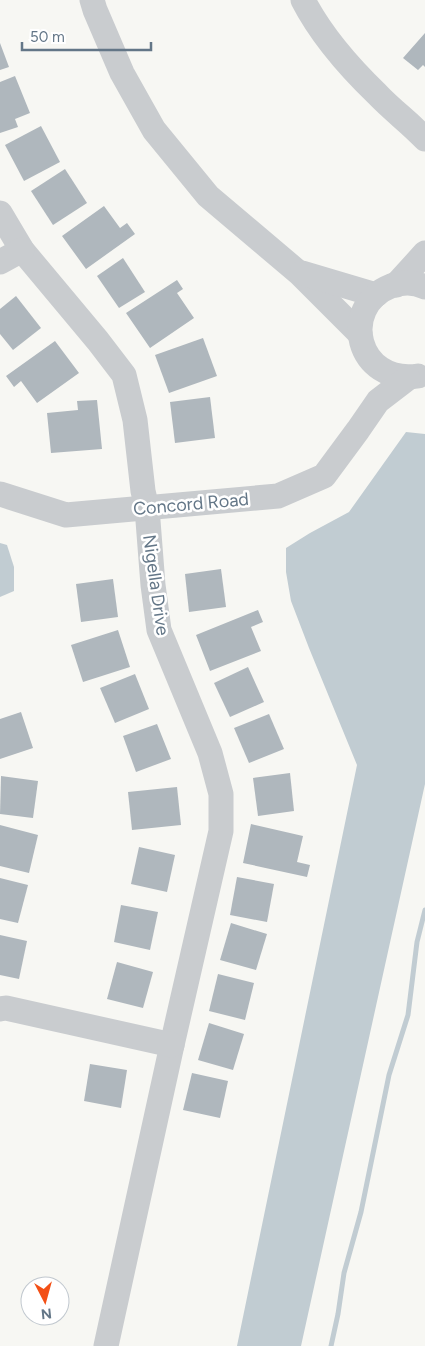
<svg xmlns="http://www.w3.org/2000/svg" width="425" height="1346" font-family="Figtree,sans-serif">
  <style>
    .water { fill: #c1ccd2 }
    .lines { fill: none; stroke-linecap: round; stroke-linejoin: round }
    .stream { stroke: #c1ccd2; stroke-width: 5 }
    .building { fill: #afb7bd }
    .minor { stroke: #c9cccf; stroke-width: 25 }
    .labels { text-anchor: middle; stroke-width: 5; stroke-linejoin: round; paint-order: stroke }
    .street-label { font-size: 18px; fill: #637687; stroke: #fff }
  </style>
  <rect width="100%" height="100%" fill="#f7f7f3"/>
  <g class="water">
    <path d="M 406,432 L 425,434 L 425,784 L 301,1346 L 237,1346 L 357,765 L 309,648 L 291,601 L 286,572 L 286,548 L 310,533 L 349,512 Z"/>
    <path d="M 0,543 L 7,545 L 14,567 L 14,591 L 0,597 Z"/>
  </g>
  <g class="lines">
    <path class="stream" d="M 331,1346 L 338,1314 L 344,1273 L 361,1212 L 389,1075 L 408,1015 L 417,942 L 425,910"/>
  </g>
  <g class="building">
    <path d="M 425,33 L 425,67 L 423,65 L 418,70 L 403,58 Z"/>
    <path d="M 0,43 L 9,67 L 0,70 Z"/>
    <path d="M 15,76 L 30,113 L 15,119 L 18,127 L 0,133 L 0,82 Z"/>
    <path d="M 41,126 L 60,162 L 24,181 L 5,145 Z"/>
    <path d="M 65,169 L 87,203 L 53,225 L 31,191 Z"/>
    <path d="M 104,206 L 120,228 L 127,223 L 135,234 L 86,269 L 62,236 Z"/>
    <path d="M 123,258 L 145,292 L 119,308 L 97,276 Z"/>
    <path d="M 177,280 L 183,289 L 177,293 L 194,318 L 150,348 L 126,313 Z"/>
    <path d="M 16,296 L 41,328 L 13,350 L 0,334 L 0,309 Z"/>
    <path d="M 203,338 L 217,376 L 169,393 L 155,355 Z"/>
    <path d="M 55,341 L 79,373 L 37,403 L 21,381 L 14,387 L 6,376 Z"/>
    <path d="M 210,397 L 215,438 L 175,443 L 170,402 Z"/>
    <path d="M 97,400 L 102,449 L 51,453 L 47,413 L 78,410 L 77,401 Z"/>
    <path d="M 221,569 L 226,607 L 189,612 L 185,574 Z"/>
    <path d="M 113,579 L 118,617 L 81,622 L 76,584 Z"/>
    <path d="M 258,610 L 263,622 L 251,627 L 261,651 L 210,671 L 196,635 Z"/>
    <path d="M 118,630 L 130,667 L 83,682 L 71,645 Z"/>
    <path d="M 248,667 L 264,702 L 230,717 L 214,683 Z"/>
    <path d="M 135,674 L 149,709 L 115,723 L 100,688 Z"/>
    <path d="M 21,712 L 33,748 L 0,759 L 0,719 Z"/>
    <path d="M 269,714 L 284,749 L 249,763 L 234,728 Z"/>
    <path d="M 157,724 L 171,759 L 136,772 L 123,736 Z"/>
    <path d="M 290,773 L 294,811 L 258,816 L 253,778 Z"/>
    <path d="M 1,776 L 38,781 L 33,818 L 0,814 Z"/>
    <path d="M 177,787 L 181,825 L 132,830 L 128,792 Z"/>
    <path d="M 251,824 L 303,836 L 297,862 L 310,865 L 307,877 L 243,863 Z"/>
    <path d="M 0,825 L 38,835 L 29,873 L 0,866 Z"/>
    <path d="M 139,847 L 175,855 L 167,892 L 131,884 Z"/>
    <path d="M 237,877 L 274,884 L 267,922 L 230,915 Z"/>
    <path d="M 0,878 L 28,885 L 18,923 L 0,919 Z"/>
    <path d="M 121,905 L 158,912 L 150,950 L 114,942 Z"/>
    <path d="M 231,923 L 267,934 L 256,970 L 220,960 Z"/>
    <path d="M 0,935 L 27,941 L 19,979 L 0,975 Z"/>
    <path d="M 117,962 L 153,972 L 143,1008 L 107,999 Z"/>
    <path d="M 218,974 L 254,983 L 245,1020 L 209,1011 Z"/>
    <path d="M 209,1023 L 244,1034 L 233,1070 L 198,1060 Z"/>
    <path d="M 90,1064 L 127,1070 L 121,1108 L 84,1101 Z"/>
    <path d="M 192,1073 L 228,1081 L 220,1118 L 183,1110 Z"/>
  </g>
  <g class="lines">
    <g class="minor">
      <path d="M 92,0 L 95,10 L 122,73 L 154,130 L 208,196 L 299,273 L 360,334"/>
      <path d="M 303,0 C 321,35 348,66 377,94 C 392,110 410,123 425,139"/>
      <path d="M 0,213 L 22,250 L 98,341 L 124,375 L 135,420 L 143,491 L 147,508 L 153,585 L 159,630 L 210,753 L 221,794 L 221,831 L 172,1045 L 106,1346"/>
      <path d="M 0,262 L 22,250"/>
      <path d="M 302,273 L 376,295"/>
      <path d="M 396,285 L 425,253"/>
      <path d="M 418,376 C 357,385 338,307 391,286 C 402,282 415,282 425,287"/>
      <path d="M 0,494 L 66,515 L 278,496 L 324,476 L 358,430 L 378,401 L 408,378"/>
      <path d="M 0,1009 L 6,1008 L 172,1045"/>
    </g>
  </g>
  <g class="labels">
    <g class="street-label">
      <text transform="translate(191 504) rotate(-5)" y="6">Concord Road</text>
      <text transform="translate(156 585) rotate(82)" y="6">Nigella Drive</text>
    </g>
  </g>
  <g transform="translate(45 1301) rotate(174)"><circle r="24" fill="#ffffff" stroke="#c1c8cf"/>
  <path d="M0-4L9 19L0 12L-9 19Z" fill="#f35016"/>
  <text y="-8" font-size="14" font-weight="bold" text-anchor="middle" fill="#637687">N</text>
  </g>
  <path d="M22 42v8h129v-8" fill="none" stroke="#637687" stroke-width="2.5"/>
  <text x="30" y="42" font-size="15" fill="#637687" stroke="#ffffff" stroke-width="4" paint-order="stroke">50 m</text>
</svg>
